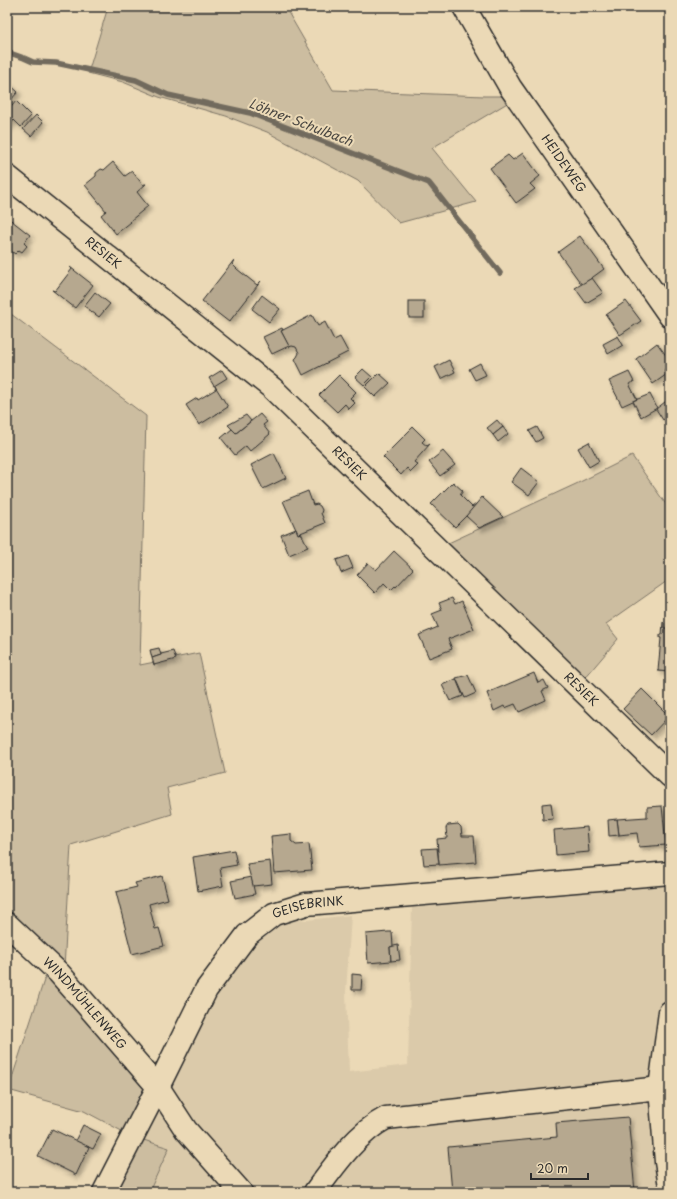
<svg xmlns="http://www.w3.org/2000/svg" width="677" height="1199" font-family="'Playpen Sans',sans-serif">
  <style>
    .built { fill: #dbcaaa }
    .green { fill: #ccbda0; stroke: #7c7466 }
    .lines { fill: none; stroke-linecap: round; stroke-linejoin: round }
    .stream { stroke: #716a5d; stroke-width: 5.5 }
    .building { fill: #b6a88f; stroke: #2b2b2b; filter: url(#shadow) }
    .minor-casing { stroke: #2b2b2b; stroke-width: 25 }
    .minor { stroke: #ebd9b6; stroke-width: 22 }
    .labels { text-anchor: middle; stroke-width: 4; stroke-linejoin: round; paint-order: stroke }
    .street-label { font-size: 12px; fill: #2b2b2b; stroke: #ebd9b6 }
    .water-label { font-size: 13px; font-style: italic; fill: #484540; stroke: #ebd9b6 }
  </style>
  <defs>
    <filter id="shadow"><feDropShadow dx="3.5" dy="3.5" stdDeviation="2" flood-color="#0004"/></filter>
  </defs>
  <rect width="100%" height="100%" fill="#ebd9b6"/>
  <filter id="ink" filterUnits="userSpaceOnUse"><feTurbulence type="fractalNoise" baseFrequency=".025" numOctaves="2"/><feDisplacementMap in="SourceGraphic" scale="8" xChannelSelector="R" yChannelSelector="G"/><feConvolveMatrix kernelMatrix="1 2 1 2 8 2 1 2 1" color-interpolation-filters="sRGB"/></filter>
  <g filter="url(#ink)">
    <path class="built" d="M 670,879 L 670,1192 L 149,1192 L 168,1148 L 133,1137 L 209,993 L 278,917 L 307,920 L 351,915 L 346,992 L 349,1072 L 408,1065 L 412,906 Z"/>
    <g class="green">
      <path d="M 108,7 L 285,7 L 333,90 L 484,96 L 519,96 L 432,148 L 476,202 L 399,223 L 358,181 L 267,132 L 226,116 L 159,97 L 123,82 L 88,73 Z"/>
      <path d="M 7,311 L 146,416 L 140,665 L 199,653 L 225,773 L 167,788 L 172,814 L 71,845 L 63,986 L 159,1083 L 134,1137 L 169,1148 L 149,1192 L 107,1192 L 133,1137 L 84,1111 L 8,1090 L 51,959 L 7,919 Z"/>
      <path d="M 632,456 L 670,510 L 670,579 L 606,624 L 618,639 L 584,679 L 444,545 L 576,484 Z"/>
    </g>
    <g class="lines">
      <path class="stream" d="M 7,52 L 24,58 L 33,62 L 56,63 L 136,80 L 168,95 L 250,113 L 429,183 L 500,273"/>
    </g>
    <g class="building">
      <path d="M 7,82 L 18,92 L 8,103 L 12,106 L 16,101 L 31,116 L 21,127 L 14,120 L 7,128 Z"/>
      <path d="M 36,115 L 43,122 L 31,136 L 23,129 Z"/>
      <path d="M 523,153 L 540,176 L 530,184 L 535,189 L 516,203 L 490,168 L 508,155 L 513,160 Z"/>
      <path d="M 113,162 L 125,176 L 132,171 L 143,185 L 145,184 L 146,184 L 137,192 L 148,206 L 130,221 L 131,222 L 116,234 L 101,215 L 106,211 L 85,185 L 96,176 L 96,173 L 101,169 L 104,170 Z"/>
      <path d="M 7,217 L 30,235 L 24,243 L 27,246 L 22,252 L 19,250 L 15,254 L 7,248 Z"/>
      <path d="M 580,236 L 604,269 L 582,285 L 558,252 Z"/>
      <path d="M 234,260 L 232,264 L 237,269 L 257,285 L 261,281 L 229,322 L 202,301 Z"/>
      <path d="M 70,267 L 93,285 L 75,308 L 52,290 L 55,291 L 72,269 Z"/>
      <path d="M 592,278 L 603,293 L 586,303 L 575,288 Z"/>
      <path d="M 95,292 L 110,304 L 99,317 L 84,306 Z"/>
      <path d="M 262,295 L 280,309 L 269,322 L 252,309 Z"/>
      <rect x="409" y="301" width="15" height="17"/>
      <path d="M 626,301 L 641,321 L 620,335 L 606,315 Z"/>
      <path d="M 312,315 L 318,326 L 325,322 L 334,340 L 340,337 L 348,352 L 303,375 L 295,359 L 297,357 L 299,353 L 296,347 L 292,346 L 289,347 L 281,331 Z"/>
      <path d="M 282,328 L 283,330 L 281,331 L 289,346 L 272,354 L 263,337 Z"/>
      <path d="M 618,336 L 623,345 L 608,354 L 603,344 Z"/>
      <path d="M 657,343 L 670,361 L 670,365 L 664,370 L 666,373 L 670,371 L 670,372 L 653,384 L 636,359 Z"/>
      <path d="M 449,360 L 455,372 L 441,379 L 435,367 Z"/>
      <path d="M 480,363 L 486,375 L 475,380 L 469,369 Z"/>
      <path d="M 363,369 L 372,377 L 364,385 L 355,377 Z"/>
      <path d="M 222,370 L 227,378 L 214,386 L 209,378 Z"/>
      <path d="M 629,372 L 634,382 L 629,384 L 637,399 L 622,406 L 609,381 Z"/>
      <path d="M 379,373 L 390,383 L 375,397 L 365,387 Z"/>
      <path d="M 339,375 L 356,392 L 350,398 L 355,403 L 349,409 L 345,404 L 337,412 L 319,395 Z"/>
      <path d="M 215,386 L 228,407 L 199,425 L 186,405 L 197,398 L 198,400 L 216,389 Z"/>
      <path d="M 650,394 L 657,408 L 641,417 L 633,401 Z"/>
      <path d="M 670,398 L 670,415 L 663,420 L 656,409 Z"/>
      <path d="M 260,414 L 267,422 L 263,425 L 270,434 L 250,451 L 246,446 L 235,455 L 221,438 L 232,429 L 236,433 Z"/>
      <path d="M 246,415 L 251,421 L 236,433 L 228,425 Z"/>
      <path d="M 497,420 L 503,427 L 493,435 L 487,428 Z"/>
      <path d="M 413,427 L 425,439 L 422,442 L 427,446 L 430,444 L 414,462 L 418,465 L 411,472 L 407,468 L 401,475 L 383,457 Z"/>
      <path d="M 503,427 L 508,434 L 498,442 L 493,435 Z"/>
      <path d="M 537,427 L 543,438 L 536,442 L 529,431 Z"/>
      <path d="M 589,442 L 599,461 L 589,467 L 578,448 Z"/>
      <path d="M 443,451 L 455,465 L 440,476 L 429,462 Z"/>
      <path d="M 274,453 L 286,478 L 263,489 L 251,465 Z"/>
      <path d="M 521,468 L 539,482 L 529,495 L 511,482 Z"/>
      <path d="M 453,482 L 463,491 L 460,495 L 472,507 L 476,504 L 477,505 L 455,527 L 431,504 Z"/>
      <path d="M 308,491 L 313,505 L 317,504 L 320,506 L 322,510 L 321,513 L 325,523 L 298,534 L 283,501 Z"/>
      <path d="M 482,497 L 503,517 L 479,528 L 466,516 Z"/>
      <path d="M 296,529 L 298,534 L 301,533 L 308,547 L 289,555 L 281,535 Z"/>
      <path d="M 394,551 L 413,569 L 396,587 L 395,586 L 391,590 L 384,583 L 375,593 L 357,575 L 368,563 L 376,570 Z"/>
      <path d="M 348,556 L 353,568 L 341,573 L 336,560 Z"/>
      <path d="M 452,598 L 455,604 L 462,601 L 474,629 L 448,639 L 452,649 L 429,658 L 419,635 L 438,627 L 432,614 L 442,610 L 439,603 Z"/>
      <path d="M 663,622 L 664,623 L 664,628 L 670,628 L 670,672 L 658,671 L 661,638 L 660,638 L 660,635 L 662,635 Z"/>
      <path d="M 159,648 L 161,655 L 152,658 L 150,650 Z"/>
      <path d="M 173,651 L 176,659 L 154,665 L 152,658 L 161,655 L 161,654 Z"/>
      <path d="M 534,673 L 538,683 L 544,680 L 548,688 L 542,691 L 546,700 L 519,712 L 515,704 L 505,708 L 504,706 L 494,711 L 487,693 Z"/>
      <path d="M 468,675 L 476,693 L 465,698 L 456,678 Z"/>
      <path d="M 456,679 L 463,696 L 450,701 L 442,685 Z"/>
      <path d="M 642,689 L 669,716 L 651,735 L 623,709 Z"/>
      <path d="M 551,803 L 553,819 L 543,820 L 542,804 Z"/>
      <path d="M 662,806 L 666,845 L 639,847 L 637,833 L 619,835 L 617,819 L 647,817 L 647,807 Z"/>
      <path d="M 617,819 L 619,835 L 609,836 L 608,820 Z"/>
      <path d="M 458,824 L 461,827 L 462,836 L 474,836 L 476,862 L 439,865 L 437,839 L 447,838 L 446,828 L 448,825 Z"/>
      <path d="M 587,827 L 589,852 L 556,855 L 554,830 Z"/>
      <path d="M 291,834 L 291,841 L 296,845 L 309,844 L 312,870 L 274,873 L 271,836 Z"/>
      <path d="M 437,848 L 439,864 L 424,865 L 422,849 Z"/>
      <path d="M 234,850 L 237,865 L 220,868 L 223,886 L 198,891 L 193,857 Z"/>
      <path d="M 270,861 L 272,884 L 253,886 L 247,864 Z"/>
      <path d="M 162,876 L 168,899 L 149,904 L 155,929 L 159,928 L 164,946 L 132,954 L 116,892 L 137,887 L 135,883 Z"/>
      <path d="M 251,877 L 255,894 L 235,898 L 231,881 Z"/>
      <path d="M 388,932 L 392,932 L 393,947 L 390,947 L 391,961 L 368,963 L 366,934 Z"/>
      <path d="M 398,945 L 400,960 L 391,961 L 390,947 Z"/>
      <path d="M 352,974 L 362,975 L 361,990 L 352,990 Z"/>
      <path d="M 628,1117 L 635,1192 L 452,1192 L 448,1147 L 557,1137 L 556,1123 Z"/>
      <path d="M 83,1125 L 101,1134 L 93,1149 L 75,1141 Z"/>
      <path d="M 52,1129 L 89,1147 L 76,1175 L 38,1156 Z"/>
    </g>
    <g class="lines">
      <g class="minor-casing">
        <g id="minor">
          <path id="s1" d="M 464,7 L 510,87 L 670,316"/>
          <path id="s2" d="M 7,176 L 272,388 L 670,776"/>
          <path id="s3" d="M 7,924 L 59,973 L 158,1087 L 186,1130 L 241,1192"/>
          <path d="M 670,1012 L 660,1088 L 666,1162 L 670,1186"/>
          <path id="s4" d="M 104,1192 L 158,1087 L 206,990 L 247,935 L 274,914 L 306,904 L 670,873"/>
          <path d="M 315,1192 C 334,1166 357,1133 386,1118 L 660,1088"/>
        </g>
      </g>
      <use href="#minor" class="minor"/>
    </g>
  </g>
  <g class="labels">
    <g class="street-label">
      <text dy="4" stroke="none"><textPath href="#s1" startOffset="186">HEIDEWEG</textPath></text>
      <text dy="4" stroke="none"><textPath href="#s2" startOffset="123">RESIEK</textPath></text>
      <text dy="4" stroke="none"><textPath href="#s2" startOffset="447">RESIEK</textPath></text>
      <text dy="4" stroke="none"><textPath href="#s2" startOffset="771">RESIEK</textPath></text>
      <text dy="4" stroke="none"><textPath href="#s4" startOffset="364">GEISEBRINK</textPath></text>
      <text dy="4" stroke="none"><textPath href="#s3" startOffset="111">WINDMÜHLENWEG</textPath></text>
    </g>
    <g class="water-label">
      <text transform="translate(301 122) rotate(21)" y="5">Löhner Schulbach</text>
    </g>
  </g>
  <rect width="677" height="1199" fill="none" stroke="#ebd9b6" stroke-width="24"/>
  <rect x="12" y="12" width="653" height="1175" fill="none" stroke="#2b2b2b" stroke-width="1.5" filter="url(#ink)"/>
  <path d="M531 1173v6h57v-6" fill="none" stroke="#2b2b2b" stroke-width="2"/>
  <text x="537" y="1173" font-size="12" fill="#2b2b2b" stroke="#ebd9b6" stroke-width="3" paint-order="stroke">20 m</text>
</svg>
